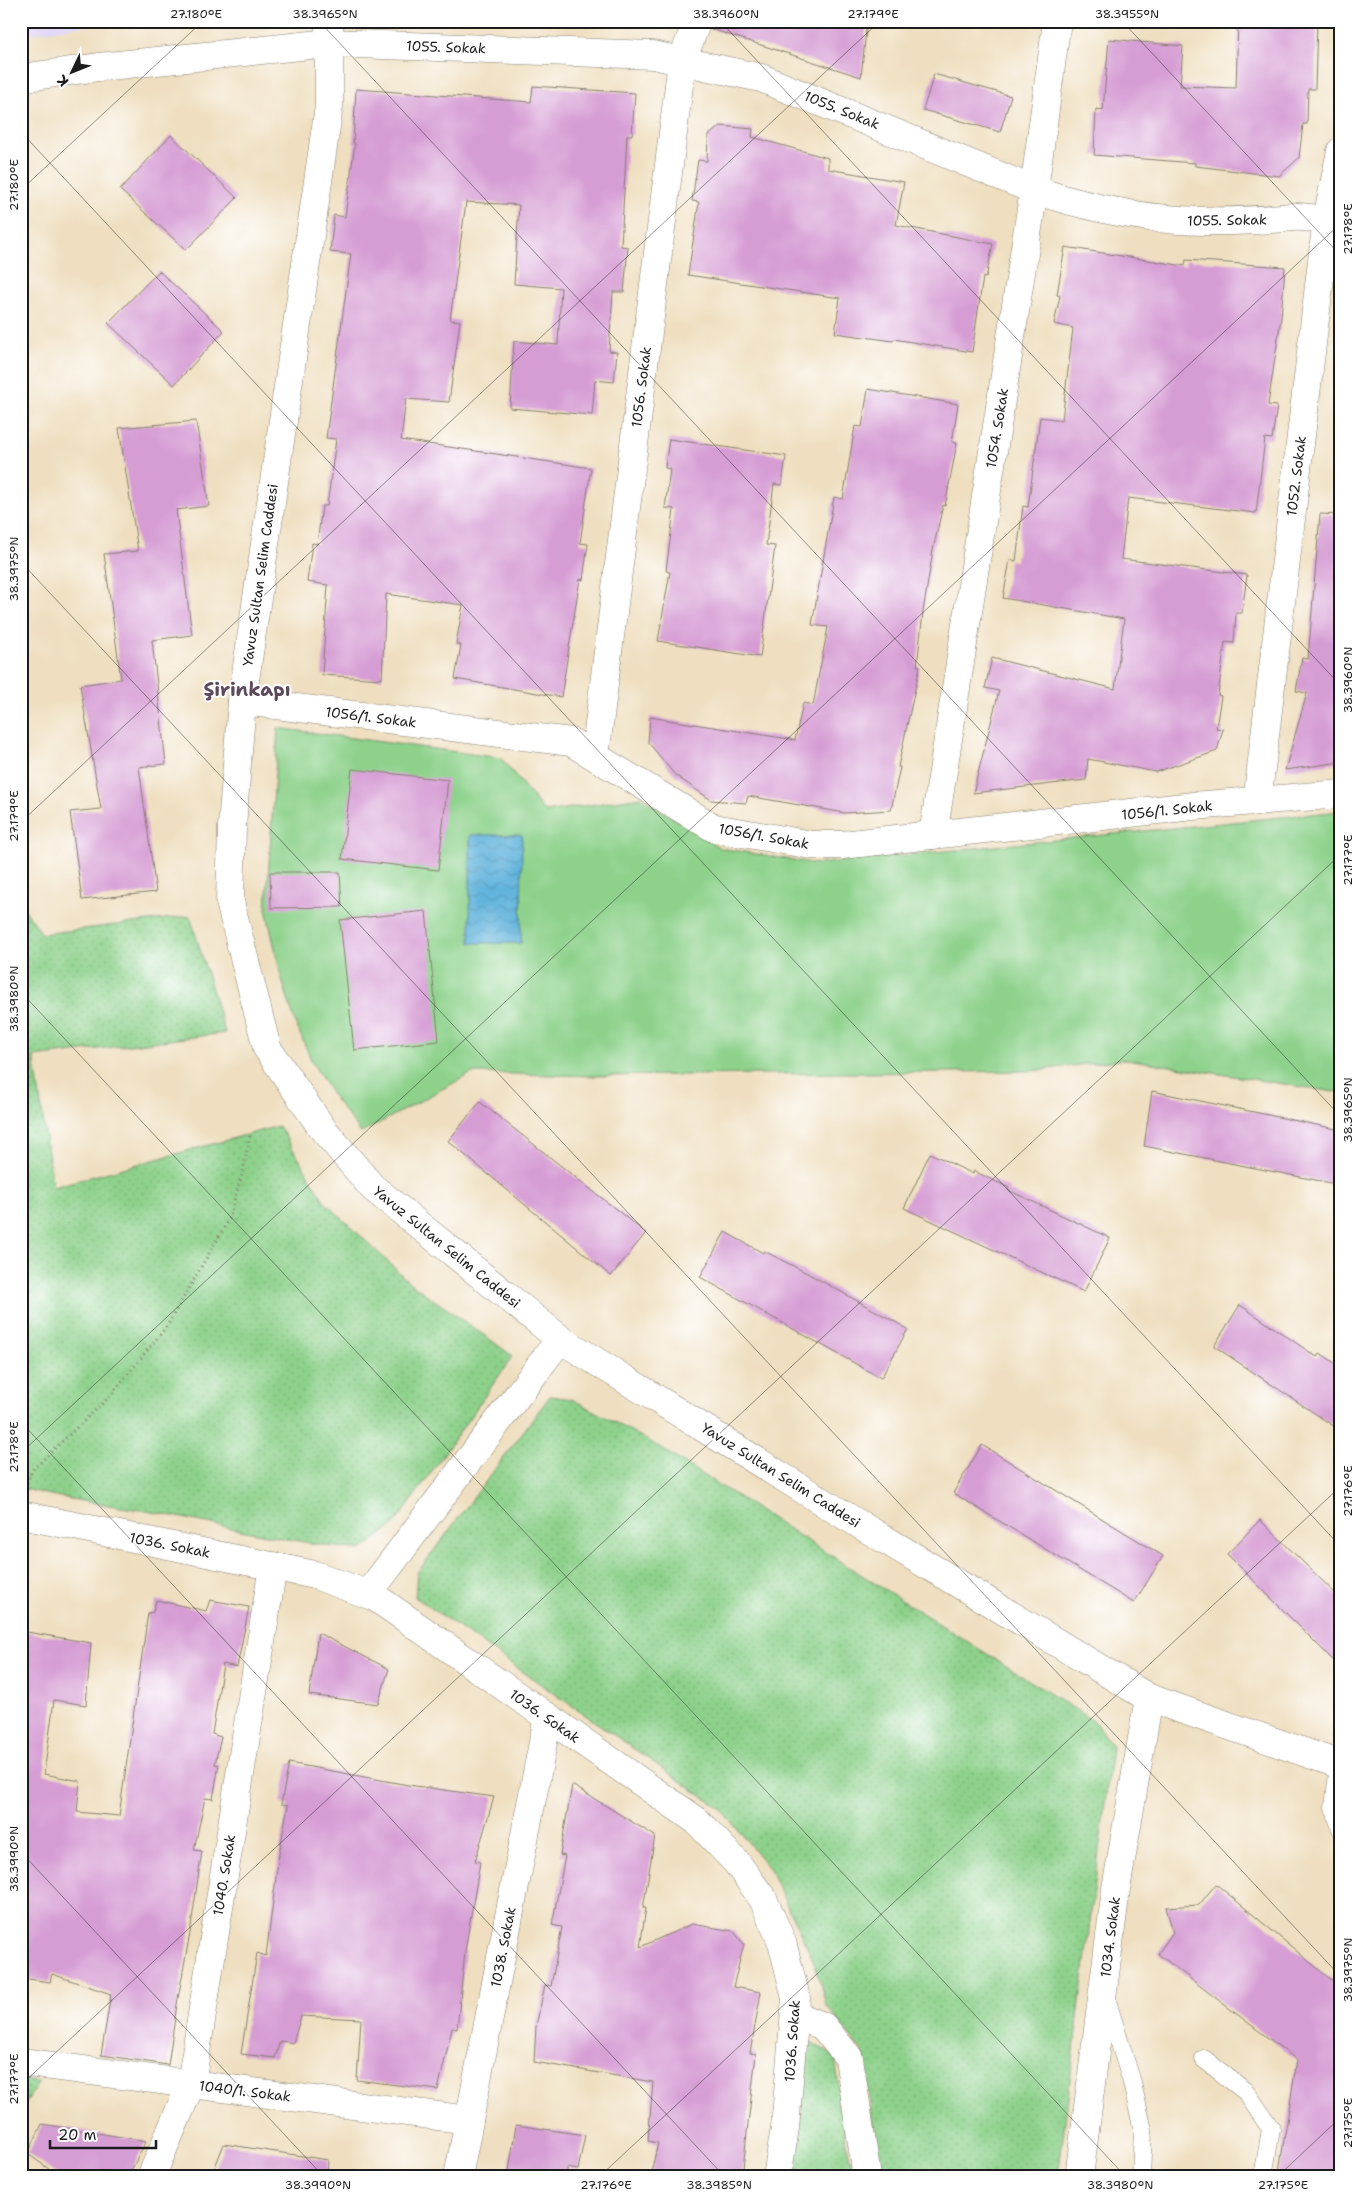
<svg xmlns="http://www.w3.org/2000/svg" width="1362" height="2198" font-family="'Shantell Sans',sans-serif">
  <style>
    .built { fill: #dfd5f5 }
    .grass { fill: url(#grass-dots); stroke: #547654 }
    .park { fill: #8dd18b; stroke: #547654 }
    .water { fill: url(#water-waves); stroke: #3f687c }
    .building { fill: #d69dd4 }
    .lines { fill: none; stroke-linecap: round; stroke-linejoin: round }
    .service-casing { stroke: #867e6e; stroke-width: 19 }
    .minor-casing { stroke: #867e6e; stroke-width: 29 }
    .tertiary-casing { stroke: #867e6e; stroke-width: 29 }
    .secondary-casing { stroke: #867e6e; stroke-width: 29 }
    .path { stroke: #867e6e; stroke-width: 3; stroke-dasharray: 1 4; stroke-linecap: butt }
    .service { stroke: #fff; stroke-width: 18 }
    .minor { stroke: #fff; stroke-width: 28 }
    .tertiary { stroke: #fff; stroke-width: 28 }
    .secondary { stroke: #fff; stroke-width: 28 }
    .ticks { fill: none; stroke: #1c1c1c; stroke-width: 1; stroke-opacity: 0.45 }
    .labels { text-anchor: middle; stroke-width: 4; stroke-linejoin: round; paint-order: stroke }
    .street-label { font-size: 14px; fill: #1c1c1c; stroke: #fff }
    .district-label { font-size: 19px; font-weight: bold; fill: #5d495c; stroke: #fff }
    .neatline { fill: none; stroke: #1c1c1c; stroke-width: 2 }
    .ticks-label { font-size: 12px; text-anchor: middle; fill: #1c1c1c }
  </style>
  <defs>
    <pattern id="grass-dots" width="8" height="8" patternUnits="userSpaceOnUse" patternTransform="scale(1.25)"><rect width="8" height="8" fill="#8dd18b"/><path d="M2 2h.1M6 6h.1" fill="none" stroke="#79b377" stroke-width="1.8" stroke-linecap="round"/></pattern>
    <pattern id="water-waves" width="16" height="10" patternUnits="userSpaceOnUse" patternTransform="scale(1.25)"><rect width="16" height="10" fill="#62b4dd"/><path d="M0 5q4-4 8 0t8 0" fill="none" stroke="#549abd"/></pattern>
  </defs>
  <rect width="100%" height="100%" fill="#fff"/>
  <filter id="ink" filterUnits="userSpaceOnUse"><feTurbulence type="fractalNoise" baseFrequency=".02" numOctaves="2"/><feDisplacementMap in="SourceGraphic" scale="10" xChannelSelector="R" yChannelSelector="G"/><feConvolveMatrix kernelMatrix="1 2 1 2 8 2 1 2 1" color-interpolation-filters="sRGB"/></filter>
  <filter id="wash" filterUnits="userSpaceOnUse"><feTurbulence type="fractalNoise" baseFrequency=".0096" numOctaves="4" result="noise"/><feDisplacementMap in="SourceGraphic" scale="20" xChannelSelector="R" yChannelSelector="G"/><feGaussianBlur stdDeviation="1.12" result="paint"/><feColorMatrix in="noise" values="0 0 0 0 0 0 0 0 0 0 0 0 0 0 0 0 0 1.4 0 .05"/><feComposite in="paint" operator="in"/></filter>
  <g filter="url(#wash)">
    <rect width="100%" height="100%" fill="#efdfc0"/>
    <path class="built" d="M 21,21 L 118,21 L 21,35 Z"/>
    <g class="grass">
      <path d="M 21,904 L 42,934 L 190,916 L 225,1033 L 34,1057 L 53,1187 L 279,1126 L 325,1202 L 409,1282 L 513,1356 L 394,1525 L 361,1550 C 295,1543 229,1527 163,1514 C 115,1505 69,1501 21,1488 Z"/>
      <path d="M 550,1396 L 572,1399 L 649,1441 L 1095,1722 L 1112,1747 L 1058,2177 L 880,2177 L 863,2053 L 826,2005 L 815,1964 L 769,1868 L 721,1809 L 415,1597 L 417,1573 Z"/>
      <path d="M 808,2040 L 835,2057 L 845,2139 L 855,2177 L 795,2177 Z"/>
      <path d="M 21,2080 L 39,2082 L 21,2110 Z"/>
    </g>
    <path class="park" d="M 278,728 L 501,758 L 545,812 L 641,797 L 720,848 L 817,864 L 1341,811 L 1341,1090 L 1334,1092 L 1126,1059 L 1031,1071 L 595,1076 L 472,1073 L 361,1133 L 334,1098 L 312,1062 L 295,1022 L 281,976 L 266,909 Z"/>
    <path class="water" d="M 470,835 L 522,835 L 521,943 L 470,943 Z"/>
    <g id="blocks">
      <g class="building">
        <path d="M 712,21 L 867,21 L 861,77 L 711,29 Z"/>
        <path d="M 1238,21 L 1317,21 L 1315,89 L 1308,89 L 1307,124 L 1303,124 L 1299,158 L 1279,176 L 1195,166 L 1195,163 L 1094,155 L 1096,109 L 1103,110 L 1109,39 L 1183,46 L 1180,86 L 1236,88 Z"/>
        <path d="M 934,74 L 1011,96 L 1000,132 L 923,110 Z"/>
        <path d="M 533,86 L 635,93 L 632,135 L 627,135 L 621,246 L 628,247 L 624,292 L 613,292 L 609,351 L 617,352 L 614,382 L 595,380 L 592,415 L 510,408 L 514,341 L 558,345 L 561,288 L 514,284 L 519,205 L 466,202 L 450,320 L 460,321 L 449,402 L 406,399 L 401,440 L 591,468 L 580,543 L 588,544 L 583,580 L 580,579 L 561,697 L 455,679 L 461,645 L 456,644 L 463,605 L 386,594 L 382,679 L 322,675 L 328,585 L 307,582 L 312,543 L 317,544 L 322,506 L 327,506 L 336,439 L 326,438 L 351,254 L 330,252 L 334,215 L 345,217 L 355,143 L 353,143 L 356,89 L 531,102 Z"/>
        <path d="M 720,126 L 753,129 L 752,137 L 828,158 L 828,169 L 904,182 L 896,225 L 993,244 L 986,278 L 983,277 L 972,352 L 894,339 L 893,341 L 835,333 L 840,298 L 688,275 L 699,202 L 692,201 L 698,160 L 707,161 L 708,136 Z"/>
        <path d="M 171,135 L 237,198 L 186,250 L 120,190 Z"/>
        <path d="M 1065,247 L 1185,266 L 1186,260 L 1285,267 L 1281,318 L 1268,405 L 1277,406 L 1272,439 L 1265,438 L 1256,513 L 1128,498 L 1121,559 L 1247,575 L 1242,613 L 1236,613 L 1234,643 L 1225,642 L 1218,695 L 1221,696 L 1216,728 L 1223,729 L 1217,751 L 1156,772 L 1088,759 L 1086,780 L 973,793 L 999,691 L 985,688 L 992,658 L 1115,689 L 1124,619 L 1003,598 L 1010,560 L 1016,561 L 1023,506 L 1028,507 L 1040,417 L 1062,420 L 1073,328 L 1054,324 L 1060,296 L 1057,295 Z"/>
        <path d="M 159,271 L 224,331 L 174,385 L 108,323 Z"/>
        <path d="M 868,389 L 958,404 L 952,442 L 957,443 L 945,506 L 943,505 L 933,550 L 923,612 L 917,666 L 920,666 L 898,767 L 900,767 L 891,810 L 845,813 L 748,796 L 746,803 L 711,800 L 675,775 L 648,742 L 650,717 L 795,740 L 803,703 L 813,705 L 828,627 L 812,625 L 834,497 L 843,499 L 855,426 L 862,427 Z"/>
        <path d="M 196,421 L 209,506 L 176,510 L 192,635 L 152,640 L 166,764 L 139,767 L 156,892 L 82,900 L 70,812 L 101,809 L 80,685 L 121,679 L 104,554 L 138,551 L 119,428 Z"/>
        <path d="M 669,439 L 786,456 L 782,485 L 774,484 L 766,545 L 775,546 L 760,657 L 658,641 L 670,572 L 666,571 L 674,509 L 665,508 L 670,469 L 665,468 Z"/>
        <path d="M 1320,514 L 1341,515 L 1341,762 L 1285,770 L 1307,693 L 1296,691 L 1302,658 L 1308,659 Z"/>
        <path d="M 352,769 L 448,780 L 438,870 L 342,859 Z"/>
        <path d="M 270,872 L 340,872 L 342,907 L 271,908 Z"/>
        <path d="M 426,911 L 439,1041 L 354,1050 L 340,920 Z"/>
        <path d="M 1152,1091 L 1341,1130 L 1341,1185 L 1144,1146 Z"/>
        <path d="M 480,1102 L 646,1233 L 611,1276 L 448,1141 Z"/>
        <path d="M 930,1153 L 973,1174 L 974,1171 L 1009,1188 L 1008,1190 L 1110,1238 L 1084,1292 L 904,1208 Z"/>
        <path d="M 725,1232 L 763,1253 L 764,1251 L 807,1273 L 908,1329 L 881,1378 L 700,1277 Z"/>
        <path d="M 1240,1305 L 1317,1357 L 1320,1353 L 1341,1367 L 1341,1431 L 1214,1346 Z"/>
        <path d="M 982,1445 L 1163,1556 L 1134,1603 L 953,1493 Z"/>
        <path d="M 1260,1520 L 1341,1599 L 1341,1668 L 1227,1554 Z"/>
        <path d="M 156,1600 L 206,1611 L 210,1600 L 249,1607 L 237,1667 L 223,1664 L 212,1734 L 221,1737 L 215,1764 L 219,1765 L 213,1799 L 205,1798 L 194,1850 L 202,1851 L 190,1933 L 177,2004 L 168,2065 L 101,2055 L 111,1994 L 52,1974 L 50,1982 L 21,1978 L 21,1631 L 91,1643 L 86,1705 L 54,1700 L 44,1774 L 80,1781 L 77,1812 L 119,1816 L 148,1613 L 153,1612 Z"/>
        <path d="M 318,1633 L 389,1669 L 378,1704 L 309,1695 Z"/>
        <path d="M 289,1763 L 408,1785 L 494,1797 L 475,1861 L 480,1862 L 465,1951 L 457,2029 L 452,2028 L 438,2090 L 357,2080 L 361,2019 L 301,2016 L 293,2043 L 280,2041 L 275,2058 L 241,2054 L 257,1953 L 266,1956 L 279,1854 L 288,1805 L 281,1804 Z"/>
        <path d="M 572,1785 L 655,1836 L 643,1908 L 646,1908 L 640,1947 L 692,1924 L 733,1931 L 744,1944 L 733,1987 L 761,1992 L 750,2053 L 756,2054 L 742,2177 L 650,2177 L 658,2143 L 648,2141 L 653,2082 L 534,2062 L 536,2026 L 545,1985 L 551,1986 L 562,1927 L 552,1925 L 565,1856 L 560,1855 Z"/>
        <path d="M 1216,1884 L 1341,1988 L 1341,2177 L 1278,2177 L 1297,2060 L 1158,1954 L 1173,1932 L 1166,1907 L 1199,1905 Z"/>
        <path d="M 42,2124 L 146,2141 L 128,2177 L 60,2177 L 28,2154 Z"/>
        <path d="M 516,2125 L 585,2135 L 578,2170 L 567,2168 L 567,2177 L 508,2177 Z"/>
        <path d="M 224,2144 L 328,2160 L 327,2177 L 211,2177 Z"/>
      </g>
    </g>
  </g>
  <g filter="url(#ink)">
    <use href="#blocks" fill-opacity="0" stroke="#867e6e" stroke-width="1"/>
    <g class="lines">
      <g class="service-casing">
        <g id="service">
          <path d="M 1339,1765 L 1334,1807 L 1341,1829"/>
          <path d="M 1106,1998 L 1131,2079 L 1143,2130 L 1141,2177"/>
          <path d="M 1204,2059 L 1246,2092 L 1271,2129 L 1263,2177"/>
        </g>
      </g>
      <g class="minor-casing">
        <g id="minor">
          <path d="M 242,701 L 571,742 L 714,828 L 812,845 L 842,845 L 1193,806 L 1341,794"/>
          <path d="M 595,756 L 682,61 L 697,21"/>
          <path d="M 1257,802 L 1327,219 L 1341,151"/>
          <path d="M 933,835 L 1034,190 L 1057,21"/>
          <path d="M 21,1515 L 315,1575 L 375,1597 L 697,1821 L 737,1863 L 763,1899 L 782,1942 L 796,1998 L 785,2128 L 777,2177"/>
          <path d="M 368,1594 L 560,1339"/>
          <path d="M 795,2015 L 823,2026 L 849,2058 L 867,2177"/>
          <path d="M 21,2062 L 469,2120"/>
          <path d="M 151,2177 L 191,2084 L 273,1566"/>
          <path d="M 458,2177 L 548,1717"/>
          <path d="M 1079,2177 L 1116,1889 L 1149,1698"/>
        </g>
      </g>
      <g class="tertiary-casing">
        <path id="tertiary" d="M 330,43 L 653,55 L 761,78 L 1034,190 C 1126,220 1197,227 1293,217 C 1304,216 1318,220 1327,219 C 1331,218 1337,214 1341,212"/>
      </g>
      <g class="secondary-casing">
        <g id="secondary">
          <path d="M 329,21 L 329,106 L 242,701 L 232,827 L 230,902 L 267,1048 L 322,1128 L 372,1187 L 560,1339 L 844,1515 L 1149,1698 L 1341,1765"/>
          <path d="M 21,78 L 99,67 L 330,43"/>
        </g>
      </g>
      <path class="path" d="M 27,1483 L 32,1470 L 110,1396 L 167,1326 L 229,1219 L 243,1171 L 250,1135"/>
      <use href="#service" class="service"/>
      <use href="#minor" class="minor"/>
      <use href="#tertiary" class="tertiary"/>
      <use href="#secondary" class="secondary"/>
    </g>
  </g>
  <path class="ticks" d="M 319,21 L 1341,1117M 720,21 L 1341,686M 1122,21 L 1341,256M 21,132 L 1341,1547M 21,190 L 203,21M 21,562 L 1341,1977M 21,822 L 880,21M 21,992 L 1126,2177M 21,1422 L 725,2177M 21,1453 L 1341,223M 21,1852 L 324,2177M 21,2085 L 1341,854M 599,2177 L 1341,1486M 1277,2177 L 1341,2117"/>
  <g class="labels">
    <g class="street-label">
      <text transform="translate(446 47) rotate(2)" y="5">1055. Sokak</text>
      <text transform="translate(842 110) rotate(22)" y="5">1055. Sokak</text>
      <text transform="translate(1227 220) rotate(-1)" y="5">1055. Sokak</text>
      <text transform="translate(641 387) rotate(-83)" y="5">1056. Sokak</text>
      <text transform="translate(997 428) rotate(-81)" y="5">1054. Sokak</text>
      <text transform="translate(1296 476) rotate(-83)" y="5">1052. Sokak</text>
      <text transform="translate(260 575) rotate(-82)" y="5">Yavuz Sultan Selim Caddesi</text>
      <text transform="translate(371 717) rotate(7)" y="5">1056/1. Sokak</text>
      <text transform="translate(1167 810) rotate(-6)" y="5">1056/1. Sokak</text>
      <text transform="translate(764 836) rotate(10)" y="5">1056/1. Sokak</text>
      <text transform="translate(447 1247) rotate(39)" y="5">Yavuz Sultan Selim Caddesi</text>
      <text transform="translate(781 1475) rotate(32)" y="5">Yavuz Sultan Selim Caddesi</text>
      <text transform="translate(170 1545) rotate(11)" y="5">1036. Sokak</text>
      <text transform="translate(545 1716) rotate(35)" y="5">1036. Sokak</text>
      <text transform="translate(224 1875) rotate(-81)" y="5">1040. Sokak</text>
      <text transform="translate(1110 1937) rotate(-83)" y="5">1034. Sokak</text>
      <text transform="translate(503 1947) rotate(-79)" y="5">1038. Sokak</text>
      <text transform="translate(792 2041) rotate(-86)" y="5">1036. Sokak</text>
      <text transform="translate(245 2091) rotate(7)" y="5">1040/1. Sokak</text>
    </g>
    <g class="district-label">
      <text x="247" y="696">Şirinkapı</text>
    </g>
  </g>
  <rect width="1362" height="2198" fill="none" stroke="#fff" stroke-width="55"/>
  <g transform="translate(72 72) rotate(227)" stroke="#ffffff" stroke-width="4" paint-order="stroke">
  <path d="M0-4L9 19L0 12L-9 19Z" fill="#1c1c1c"/>
  <text y="-8" font-size="14" font-weight="bold" text-anchor="middle" fill="#1c1c1c">K</text>
  </g>
  <path d="M50 2140v8h106v-8" fill="none" stroke="#1c1c1c" stroke-width="2.5"/>
  <text x="58" y="2140" font-size="15" fill="#1c1c1c" stroke="#ffffff" stroke-width="4" paint-order="stroke">20 m</text>
  <rect x="28" y="28" width="1306" height="2142" class="neatline"/>
  <g class="ticks-label">
    <text x="196" y="18">27.180°E</text>
    <text x="325" y="18">38.3965°N</text>
    <text x="726" y="18">38.3960°N</text>
    <text x="873" y="18">27.179°E</text>
    <text x="1127" y="18">38.3955°N</text>
    <text transform="translate(14 185) rotate(-90)" y="4">27.180°E</text>
    <text transform="translate(1348 229) rotate(-90)" y="4">27.178°E</text>
    <text transform="translate(14 569) rotate(-90)" y="4">38.3975°N</text>
    <text transform="translate(1348 680) rotate(-90)" y="4">38.3960°N</text>
    <text transform="translate(14 816) rotate(-90)" y="4">27.179°E</text>
    <text transform="translate(1348 860) rotate(-90)" y="4">27.177°E</text>
    <text transform="translate(14 999) rotate(-90)" y="4">38.3980°N</text>
    <text transform="translate(1348 1110) rotate(-90)" y="4">38.3965°N</text>
    <text transform="translate(14 1447) rotate(-90)" y="4">27.178°E</text>
    <text transform="translate(1348 1491) rotate(-90)" y="4">27.176°E</text>
    <text transform="translate(14 1859) rotate(-90)" y="4">38.3990°N</text>
    <text transform="translate(1348 1970) rotate(-90)" y="4">38.3975°N</text>
    <text transform="translate(14 2079) rotate(-90)" y="4">27.177°E</text>
    <text transform="translate(1348 2123) rotate(-90)" y="4">27.175°E</text>
    <text x="318" y="2189">38.3990°N</text>
    <text x="606" y="2189">27.176°E</text>
    <text x="719" y="2189">38.3985°N</text>
    <text x="1120" y="2189">38.3980°N</text>
    <text x="1283" y="2189">27.175°E</text>
  </g>
</svg>
